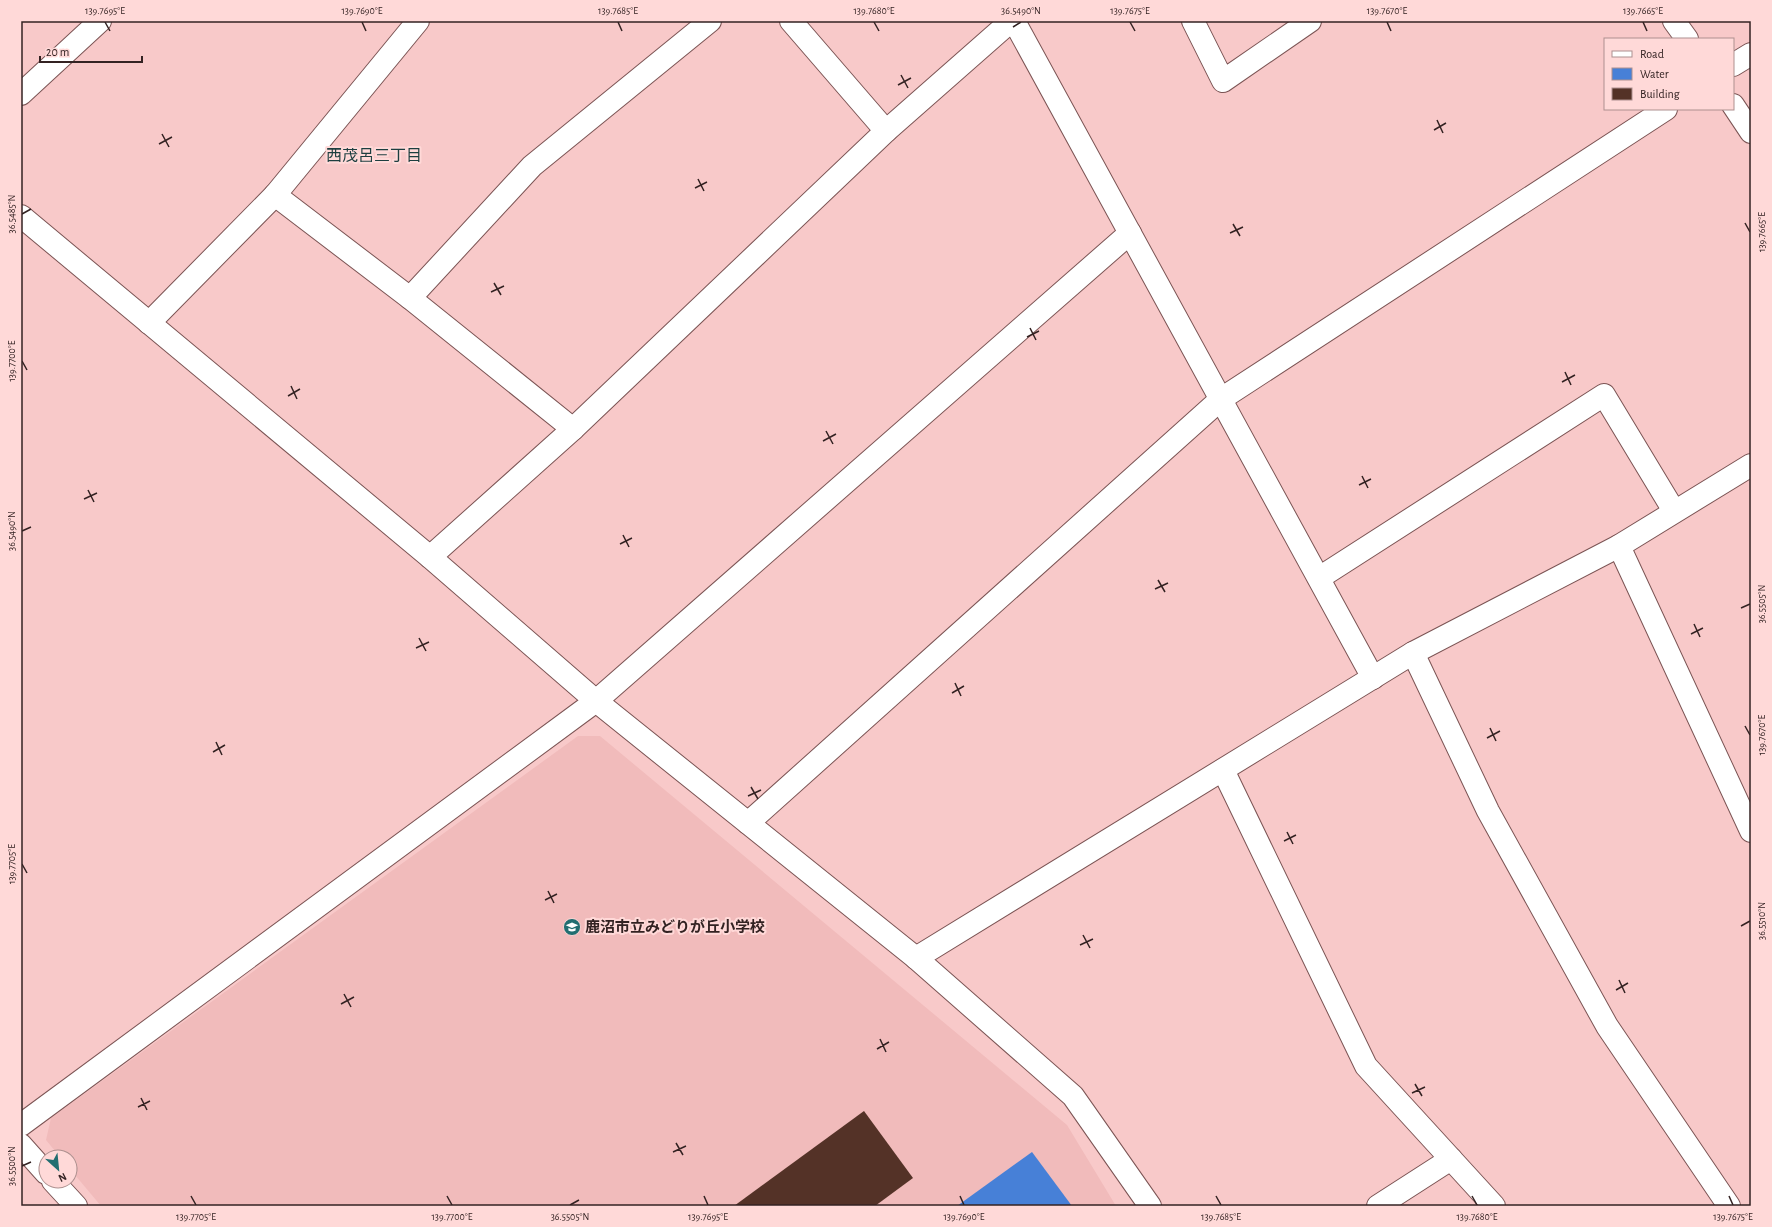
<svg xmlns="http://www.w3.org/2000/svg" width="1772" height="1227" font-family="'Alegreya Sans','Noto Sans JP',sans-serif">
  <style>
    .built { fill: #f1bbbb }
    .water { fill: #4780d7 }
    .building { fill: #543227 }
    .lines { fill: none; stroke-linecap: round; stroke-linejoin: round }
    .minor-casing { stroke: #7b5454; stroke-width: 24 }
    .tertiary-casing { stroke: #7b5454; stroke-width: 24 }
    .minor { stroke: #fff; stroke-width: 22 }
    .tertiary { stroke: #fff; stroke-width: 22 }
    .ticks { fill: none; stroke: #322; stroke-width: 1.5 }
    .labels { text-anchor: middle; stroke-width: 4; stroke-linejoin: round; paint-order: stroke }
    .poi-label { font-size: 15px; font-weight: bold; fill: #322; stroke: #ffd9d8; text-anchor: start }
    .neighbourhood-label { font-size: 16px; fill: #1c3e3f; stroke: #ffd9d8 }
    .neatline { fill: none; stroke: #322; stroke-width: 1.5 }
    .ticks-label { font-size: 10px; text-anchor: middle; fill: #322 }
  </style>
  <rect width="100%" height="100%" fill="#f8c9c9"/>
  <path class="built" d="M 578,736 L 600,736 L 1067,1125 L 1116,1206 L 101,1206 L 70,1169 L 70,1157 L 60,1157 L 46,1140 L 51,1118 Z"/>
  <path class="water" d="M 1032,1152 L 1072,1206 L 957,1206 Z"/>
  <path class="building" d="M 864,1111 L 913,1178 L 875,1206 L 734,1206 Z"/>
  <g class="lines">
    <g class="minor-casing">
      <g id="minor">
        <path d="M 791,21 L 886,131"/>
        <path d="M 1014,21 L 1373,678"/>
        <path d="M 1193,21 L 1223,81 L 1310,21"/>
        <path d="M 1733,65 L 1751,54"/>
        <path d="M 21,94 L 100,21"/>
        <path d="M 275,195 L 410,298 L 573,429"/>
        <path d="M 21,216 L 430,557 L 596,701 L 916,958 L 1073,1096 L 1150,1206"/>
        <path d="M 410,298 L 532,166 L 710,21"/>
        <path d="M 149,323 L 275,195 L 418,21"/>
        <path d="M 1619,546 L 1751,831"/>
        <path d="M 430,557 L 573,429 L 886,131 L 1011,21"/>
        <path d="M 1319,578 L 1604,395 L 1674,511"/>
        <path d="M 1413,653 L 1488,811 L 1607,1026 L 1729,1206"/>
        <path d="M 1223,770 L 1366,1066 L 1494,1206"/>
        <path d="M 748,823 L 1221,399 L 1666,109"/>
        <path d="M 916,958 L 1413,653 L 1619,546 L 1751,465"/>
        <path d="M 21,1125 L 596,701 L 1130,233"/>
        <path d="M 21,1145 L 46,1173"/>
        <path d="M 53,1181 L 76,1206"/>
        <path d="M 1378,1206 L 1451,1159"/>
      </g>
    </g>
    <g class="tertiary-casing">
      <g id="tertiary">
        <path d="M 1674,21 L 1687,39"/>
        <path d="M 1733,105 L 1751,132"/>
      </g>
    </g>
    <use href="#minor" class="minor"/>
    <use href="#tertiary" class="tertiary"/>
  </g>
  <path class="ticks" d="M 105,22 L 110,31M 362,22 L 366,31M 618,22 L 622,31M 874,22 L 879,31M 1130,22 L 1135,31M 1387,22 L 1391,31M 1643,22 L 1647,31M 1013,27 L 1021,22M 901,75 L 908,88M 898,85 L 911,78M 1437,120 L 1443,133M 1434,130 L 1446,123M 162,134 L 169,147M 159,144 L 172,137M 698,179 L 704,191M 695,188 L 707,182M 22,214 L 31,209M 1745,223 L 1750,232M 1233,224 L 1240,236M 1230,233 L 1243,227M 494,283 L 501,295M 491,292 L 504,286M 1030,328 L 1036,340M 1027,337 L 1039,331M 22,361 L 27,370M 1565,372 L 1571,385M 1562,382 L 1575,375M 291,386 L 297,399M 288,396 L 300,389M 826,431 L 833,444M 823,441 L 836,434M 1362,476 L 1368,488M 1359,485 L 1371,479M 88,490 L 94,502M 84,499 L 97,493M 22,531 L 31,527M 623,535 L 629,547M 620,544 L 632,538M 1158,580 L 1165,592M 1155,589 L 1168,583M 1741,608 L 1750,604M 1694,624 L 1700,637M 1691,634 L 1703,628M 419,638 L 426,651M 416,648 L 429,642M 955,683 L 961,696M 952,693 L 964,686M 1745,726 L 1750,735M 1490,728 L 1496,741M 1487,738 L 1500,731M 216,742 L 222,755M 213,752 L 225,745M 751,787 L 758,799M 748,796 L 761,790M 1287,832 L 1293,844M 1284,841 L 1296,835M 22,864 L 27,873M 548,891 L 554,903M 545,900 L 557,894M 1741,926 L 1750,921M 1083,935 L 1090,948M 1080,945 L 1093,939M 1619,980 L 1625,993M 1616,990 L 1628,983M 344,994 L 351,1007M 341,1004 L 354,997M 880,1039 L 886,1052M 877,1049 L 889,1042M 1415,1084 L 1422,1096M 1412,1093 L 1425,1087M 141,1098 L 147,1110M 138,1107 L 150,1101M 676,1143 L 683,1155M 673,1152 L 686,1146M 22,1166 L 31,1162M 191,1196 L 196,1205M 447,1196 L 452,1205M 704,1196 L 708,1205M 960,1196 L 964,1205M 1216,1196 L 1221,1205M 1472,1196 L 1477,1205M 1729,1196 L 1733,1205M 570,1205 L 579,1200"/>
  <defs>
    <g id="school-disc" transform="scale(0.9)"><circle r="9.5" fill="#226e71" stroke="#ffd9d8"/><path d="M0-5L7-2L0 1L-7-2ZM-4 1L0 2.5L4 1V4Q0 6-4 4Z" fill="#fff"/></g>
  </defs>
  <g fill-rule="evenodd">
    <use href="#school-disc" x="572" y="927"/>
  </g>
  <g class="labels">
    <g class="poi-label">
      <text x="585" y="932">鹿沼市立みどりが丘小学校</text>
    </g>
    <g class="neighbourhood-label">
      <text x="374" y="161">西茂呂三丁目</text>
    </g>
  </g>
  <rect width="1772" height="1227" fill="none" stroke="#ffd9d8" stroke-width="44"/>
  <rect x="1604" y="38" width="130" height="72" fill="#ffd9d8" stroke="#ad908f"/>
  <rect x="1612" y="51" width="20" height="6" fill="#ffffff" stroke="#ad908f"/>
  <text x="1640" y="58" font-size="12" fill="#332222">Road</text>
  <rect x="1612" y="68" width="20" height="12" fill="#4780d7" stroke="#ad908f"/>
  <text x="1640" y="78" font-size="12" fill="#332222">Water</text>
  <rect x="1612" y="88" width="20" height="12" fill="#543227" stroke="#ad908f"/>
  <text x="1640" y="98" font-size="12" fill="#332222">Building</text>
  <g transform="translate(58 1169) rotate(153)"><circle r="19" fill="#ffd9d8" stroke="#ad908f"/>
  <path d="M0-3L7 15L0 10L-7 15Z" fill="#226e71"/>
  <text y="-6" font-size="11" font-weight="bold" text-anchor="middle" fill="#332222">N</text>
  </g>
  <path d="M40 56v6h102v-6" fill="none" stroke="#332222" stroke-width="2"/>
  <text x="46" y="56" font-size="12" fill="#332222" stroke="#ffd9d8" stroke-width="3" paint-order="stroke">20 m</text>
  <rect x="22" y="22" width="1728" height="1183" class="neatline"/>
  <g class="ticks-label">
    <text x="105" y="14">139.7695°E</text>
    <text x="362" y="14">139.7690°E</text>
    <text x="618" y="14">139.7685°E</text>
    <text x="874" y="14">139.7680°E</text>
    <text x="1021" y="14">36.5490°N</text>
    <text x="1130" y="14">139.7675°E</text>
    <text x="1387" y="14">139.7670°E</text>
    <text x="1643" y="14">139.7665°E</text>
    <text transform="translate(11 214) rotate(-90)" y="4">36.5485°N</text>
    <text transform="translate(1761 232) rotate(-90)" y="4">139.7665°E</text>
    <text transform="translate(11 361) rotate(-90)" y="4">139.7700°E</text>
    <text transform="translate(11 531) rotate(-90)" y="4">36.5490°N</text>
    <text transform="translate(1761 604) rotate(-90)" y="4">36.5505°N</text>
    <text transform="translate(1761 735) rotate(-90)" y="4">139.7670°E</text>
    <text transform="translate(11 864) rotate(-90)" y="4">139.7705°E</text>
    <text transform="translate(1761 921) rotate(-90)" y="4">36.5510°N</text>
    <text transform="translate(11 1166) rotate(-90)" y="4">36.5500°N</text>
    <text x="196" y="1220">139.7705°E</text>
    <text x="452" y="1220">139.7700°E</text>
    <text x="570" y="1220">36.5505°N</text>
    <text x="708" y="1220">139.7695°E</text>
    <text x="964" y="1220">139.7690°E</text>
    <text x="1221" y="1220">139.7685°E</text>
    <text x="1477" y="1220">139.7680°E</text>
    <text x="1733" y="1220">139.7675°E</text>
  </g>
</svg>
